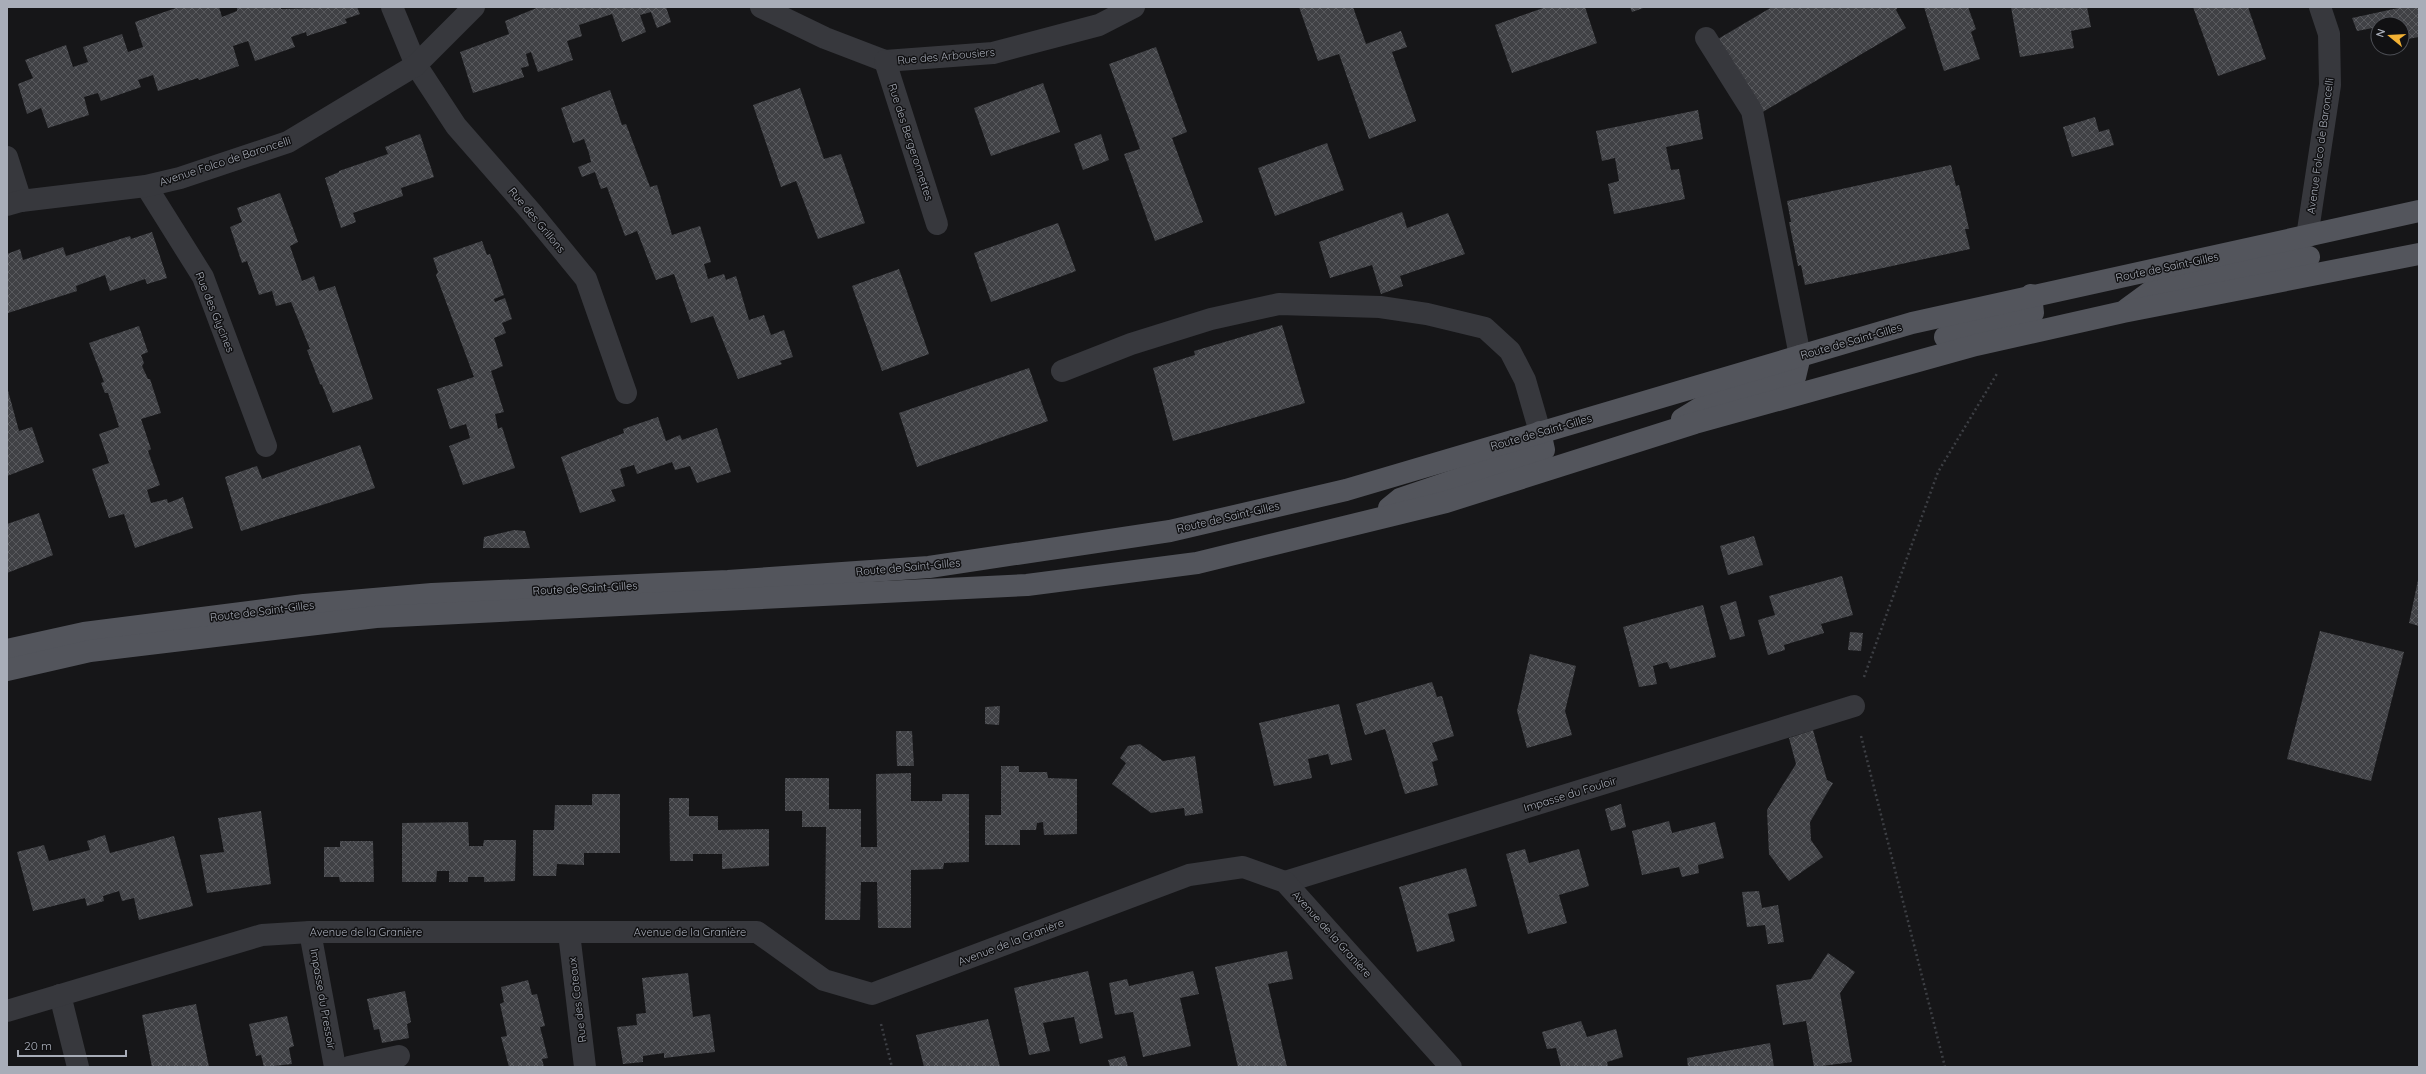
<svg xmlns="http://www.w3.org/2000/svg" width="2426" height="1074" font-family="Quicksand,sans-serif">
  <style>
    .building { fill: url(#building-cross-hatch) }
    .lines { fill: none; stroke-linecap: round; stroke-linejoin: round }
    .path { stroke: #3d3f44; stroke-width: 2.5; stroke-dasharray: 2 3; stroke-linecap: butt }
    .minor { stroke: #37383d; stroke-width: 22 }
    .major { stroke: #53555c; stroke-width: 22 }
    .labels { text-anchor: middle; stroke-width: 3; stroke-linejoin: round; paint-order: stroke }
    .street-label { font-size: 11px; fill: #a8adb8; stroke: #111113 }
  </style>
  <defs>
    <pattern id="building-cross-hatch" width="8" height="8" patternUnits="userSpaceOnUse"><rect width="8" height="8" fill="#404145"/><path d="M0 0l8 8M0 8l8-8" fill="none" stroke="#595a5e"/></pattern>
  </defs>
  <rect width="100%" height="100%" fill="#161618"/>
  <g class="building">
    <path d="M 179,7 L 219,7 L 222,17 L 237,11 L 237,7 L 281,7 L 281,9 L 357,7 L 360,14 L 345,19 L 347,23 L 307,36 L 306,32 L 291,37 L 295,47 L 255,61 L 248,41 L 233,46 L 239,66 L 199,80 L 198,78 L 158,91 L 153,75 L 138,80 L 141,87 L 101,101 L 98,93 L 84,97 L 89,115 L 48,128 L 41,108 L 27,114 L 18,84 L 33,78 L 25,60 L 66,45 L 73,67 L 88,62 L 83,47 L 122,34 L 128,52 L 143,47 L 135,22 Z"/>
    <path d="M 539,7 L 666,7 L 671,22 L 657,28 L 651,12 L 640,15 L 646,32 L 622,42 L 612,14 L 579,25 L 582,36 L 567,41 L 573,60 L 538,72 L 531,52 L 526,54 L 529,66 L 521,68 L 524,77 L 473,93 L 460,52 L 509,34 L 505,21 Z"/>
    <path d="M 1299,7 L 1353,7 L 1366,44 L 1401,31 L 1407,47 L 1392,52 L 1416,121 L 1369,139 L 1339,54 L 1318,61 Z"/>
    <path d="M 1546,7 L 1585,7 L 1597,43 L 1512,73 L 1495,25 Z"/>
    <path d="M 1630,7 L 1646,7 L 1632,12 Z"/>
    <path d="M 1772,7 L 1898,7 L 1896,10 L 1906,28 L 1761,113 L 1718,39 Z"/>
    <path d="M 1924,7 L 1968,7 L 1976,29 L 1971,32 L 1980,59 L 1944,71 Z"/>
    <path d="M 2011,7 L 2087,7 L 2091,27 L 2071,31 L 2074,48 L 2020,57 Z"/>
    <path d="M 2193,7 L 2248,7 L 2266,59 L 2218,76 Z"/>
    <path d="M 2403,7 L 2419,7 L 2419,37 L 2402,40 L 2402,24 L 2378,24 L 2378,27 L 2357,31 L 2352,18 Z"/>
    <path d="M 1156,47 L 1187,132 L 1172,138 L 1203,222 L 1155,241 L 1124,154 L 1140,149 L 1109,64 Z"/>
    <path d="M 1043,83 L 1060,132 L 991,156 L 974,108 Z"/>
    <path d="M 800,88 L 824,159 L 841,154 L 865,223 L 818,239 L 796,181 L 781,187 L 753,105 Z"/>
    <path d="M 610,90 L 622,125 L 626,124 L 650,187 L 657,185 L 672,235 L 700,226 L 711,262 L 704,264 L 708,279 L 724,274 L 726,280 L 736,276 L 749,320 L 764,315 L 771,335 L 784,330 L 793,357 L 780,361 L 782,364 L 738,379 L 713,316 L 691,323 L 674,274 L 656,280 L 637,231 L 625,236 L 607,187 L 601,189 L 595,172 L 582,177 L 578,167 L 591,162 L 589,153 L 584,139 L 573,143 L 561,108 Z"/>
    <path d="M 1698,110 L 1703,139 L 1666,147 L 1671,170 L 1679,169 L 1685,199 L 1614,214 L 1608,184 L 1619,181 L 1615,158 L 1602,161 L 1596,131 Z"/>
    <path d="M 2095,117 L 2099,132 L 2109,129 L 2114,145 L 2072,157 L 2063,127 Z"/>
    <path d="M 420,134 L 434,177 L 401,188 L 403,196 L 353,213 L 356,222 L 341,228 L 325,178 L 339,172 L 339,171 L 388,154 L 385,147 Z"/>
    <path d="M 1101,134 L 1109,160 L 1083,170 L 1074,144 Z"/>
    <path d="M 1327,143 L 1344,190 L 1275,216 L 1258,168 Z"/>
    <path d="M 1951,165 L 1956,186 L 1959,185 L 1969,229 L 1965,229 L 1970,249 L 1805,285 L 1801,265 L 1798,266 L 1789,222 L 1791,222 L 1787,201 Z"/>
    <path d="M 280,193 L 298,242 L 290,246 L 302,281 L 314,276 L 319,291 L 335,286 L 373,399 L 333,413 L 322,385 L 320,384 L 307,350 L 310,349 L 291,302 L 276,306 L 272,291 L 259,295 L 247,261 L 242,263 L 230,227 L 242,222 L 237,208 Z"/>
    <path d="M 1402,212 L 1407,228 L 1448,213 L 1465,254 L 1400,276 L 1403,286 L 1381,294 L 1372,265 L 1330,278 L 1319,242 Z"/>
    <path d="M 1058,223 L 1076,271 L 991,302 L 974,253 Z"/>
    <path d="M 152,232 L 167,278 L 147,284 L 145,279 L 110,291 L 105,275 L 76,286 L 77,291 L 8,313 L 7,254 L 20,249 L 23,260 L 63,247 L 66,256 L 130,236 L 131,239 Z"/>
    <path d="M 482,241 L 487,255 L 490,254 L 504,295 L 494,299 L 495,302 L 505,298 L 512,319 L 502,323 L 506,333 L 494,338 L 503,366 L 491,371 L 504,412 L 495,414 L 498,429 L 502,427 L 515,468 L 463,485 L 449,446 L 470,438 L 466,424 L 450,429 L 437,389 L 474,377 L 436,275 L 438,272 L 433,258 Z"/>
    <path d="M 899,269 L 929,354 L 882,371 L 852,286 Z"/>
    <path d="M 1282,325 L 1305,403 L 1173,441 L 1153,368 L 1195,355 L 1194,351 Z"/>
    <path d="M 139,326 L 148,352 L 141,355 L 144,363 L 142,366 L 148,379 L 150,379 L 161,413 L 141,419 L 151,449 L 148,451 L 160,485 L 147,490 L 151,503 L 167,499 L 168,503 L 183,497 L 193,528 L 135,548 L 124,514 L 109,518 L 92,469 L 109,463 L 99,434 L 119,427 L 108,393 L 105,393 L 101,383 L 104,382 L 89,343 Z"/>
    <path d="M 1029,368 L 1048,421 L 917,467 L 899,413 Z"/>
    <path d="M 7,387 L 19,431 L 32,427 L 44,462 L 7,476 Z"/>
    <path d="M 658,417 L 666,441 L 680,435 L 682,440 L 717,428 L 731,472 L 697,483 L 690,466 L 675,470 L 672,462 L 637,474 L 634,465 L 620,469 L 625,486 L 611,490 L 616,501 L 580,513 L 561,457 L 624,433 L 623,429 Z"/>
    <path d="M 360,445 L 375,488 L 241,531 L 225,477 L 257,466 L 262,479 Z"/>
    <path d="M 39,513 L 53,555 L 7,573 L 7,524 Z"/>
    <path d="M 514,530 L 525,531 L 530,548 L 483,548 L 484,537 Z"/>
    <path d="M 1754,536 L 1763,565 L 1728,575 L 1720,546 Z"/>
    <path d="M 1842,576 L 1853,615 L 1821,624 L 1824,633 L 1784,645 L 1785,650 L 1768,655 L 1758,620 L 1775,615 L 1769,596 Z"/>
    <path d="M 2418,580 L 2419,580 L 2419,626 L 2409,623 Z"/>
    <path d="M 1736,601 L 1745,636 L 1730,640 L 1720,606 Z"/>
    <path d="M 1703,605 L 1716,657 L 1670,669 L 1667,662 L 1653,666 L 1657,684 L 1639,687 L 1623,627 Z"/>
    <path d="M 2320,631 L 2404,652 L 2371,781 L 2287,759 Z"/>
    <path d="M 1850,632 L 1863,633 L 1861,651 L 1848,650 Z"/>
    <path d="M 1530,654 L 1576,666 L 1565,711 L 1572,735 L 1527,748 L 1517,711 Z"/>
    <path d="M 1432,682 L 1437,697 L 1442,696 L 1454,736 L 1432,743 L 1438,760 L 1432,762 L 1438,785 L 1405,794 L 1385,729 L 1365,735 L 1356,704 Z"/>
    <path d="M 1339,704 L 1352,760 L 1331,765 L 1328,754 L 1308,759 L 1312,778 L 1274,786 L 1259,723 Z"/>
    <path d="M 1000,706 L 999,725 L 985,724 L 985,707 Z"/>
    <path d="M 1813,730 L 1827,780 L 1833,783 L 1810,822 L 1811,840 L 1823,857 L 1789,881 L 1769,854 L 1767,810 L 1796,764 L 1789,738 Z"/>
    <path d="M 896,731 L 912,731 L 914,766 L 897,766 Z"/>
    <path d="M 1140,744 L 1163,761 L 1195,756 L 1203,813 L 1185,816 L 1184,808 L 1151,813 L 1112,784 L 1126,763 L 1120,758 L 1128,746 Z"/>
    <path d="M 1001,766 L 1019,766 L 1019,772 L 1047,772 L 1048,778 L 1077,779 L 1077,834 L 1044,835 L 1043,822 L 1037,823 L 1036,830 L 1020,830 L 1020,845 L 985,845 L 985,815 L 1001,815 Z"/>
    <path d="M 911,773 L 911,801 L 942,801 L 942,794 L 969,794 L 969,862 L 944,863 L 943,869 L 911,870 L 911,928 L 878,928 L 877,882 L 861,882 L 860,920 L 825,920 L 826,827 L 802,827 L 802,811 L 785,811 L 785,778 L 829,778 L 829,809 L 861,809 L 861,847 L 877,847 L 876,774 Z"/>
    <path d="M 592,794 L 620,794 L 620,853 L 584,853 L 584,865 L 557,864 L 556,876 L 533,876 L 533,830 L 554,830 L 555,805 L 592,805 Z"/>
    <path d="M 669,798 L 689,798 L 689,816 L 718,816 L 718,830 L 769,829 L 769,866 L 722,869 L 722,854 L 693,854 L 693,861 L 670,861 Z"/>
    <path d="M 1621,804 L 1626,827 L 1611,831 L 1605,809 Z"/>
    <path d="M 261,811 L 271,884 L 207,893 L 200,855 L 224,852 L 218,818 Z"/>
    <path d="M 1669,821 L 1672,833 L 1715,822 L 1724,858 L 1698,865 L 1699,873 L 1682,877 L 1679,867 L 1642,875 L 1632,831 Z"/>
    <path d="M 468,822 L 469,846 L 483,846 L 484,840 L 516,840 L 515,881 L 484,882 L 484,877 L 468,877 L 468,882 L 449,882 L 449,871 L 437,871 L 436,882 L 402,882 L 402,823 Z"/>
    <path d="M 105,835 L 110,853 L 174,836 L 193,906 L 139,920 L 134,898 L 122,901 L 119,891 L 103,896 L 104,901 L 87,906 L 85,898 L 33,911 L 17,852 L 44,845 L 49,861 L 90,850 L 87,841 Z"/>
    <path d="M 340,841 L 373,841 L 374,882 L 340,882 L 339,877 L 324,877 L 324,847 L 340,847 Z"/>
    <path d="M 1525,849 L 1529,863 L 1579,849 L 1589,886 L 1559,895 L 1567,923 L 1528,934 L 1506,854 Z"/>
    <path d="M 1466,868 L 1477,906 L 1448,914 L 1455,941 L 1417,952 L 1399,887 Z"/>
    <path d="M 1759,891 L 1762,908 L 1778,905 L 1784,942 L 1768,944 L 1765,925 L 1747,927 L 1742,892 Z"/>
    <path d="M 1287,951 L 1293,979 L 1268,984 L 1287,1067 L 1238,1067 L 1215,967 Z"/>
    <path d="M 1828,953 L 1855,972 L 1840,993 L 1852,1062 L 1814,1067 L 1806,1021 L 1783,1025 L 1776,985 L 1811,979 Z"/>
    <path d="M 1088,971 L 1103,1038 L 1080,1044 L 1074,1017 L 1043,1023 L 1050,1051 L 1029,1055 L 1014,988 Z"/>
    <path d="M 1193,971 L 1199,994 L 1180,998 L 1191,1046 L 1143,1057 L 1133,1012 L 1115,1015 L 1109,983 L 1127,979 L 1129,986 Z"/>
    <path d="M 688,973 L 693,1017 L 710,1014 L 715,1052 L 664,1058 L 664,1053 L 643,1056 L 643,1062 L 623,1064 L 617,1027 L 637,1025 L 636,1014 L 646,1013 L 642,978 Z"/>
    <path d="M 528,980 L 532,995 L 537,994 L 545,1026 L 540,1027 L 548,1058 L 542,1059 L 544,1067 L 509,1067 L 501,1037 L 507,1036 L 500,1004 L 504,1002 L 501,987 Z"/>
    <path d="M 405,991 L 411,1022 L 407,1024 L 409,1038 L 382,1043 L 379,1029 L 374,1030 L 367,999 Z"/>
    <path d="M 196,1004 L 209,1067 L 152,1067 L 142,1015 Z"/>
    <path d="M 287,1016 L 294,1046 L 289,1048 L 292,1064 L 264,1067 L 261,1055 L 256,1056 L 249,1024 Z"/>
    <path d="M 988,1019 L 1000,1067 L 924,1067 L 916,1035 Z"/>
    <path d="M 1581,1021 L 1587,1037 L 1616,1029 L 1623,1057 L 1607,1062 L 1608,1067 L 1561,1067 L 1556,1048 L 1547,1049 L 1542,1032 Z"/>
    <path d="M 1770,1043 L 1774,1067 L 1688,1067 L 1687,1058 Z"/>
    <path d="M 1125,1056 L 1128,1067 L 1110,1067 L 1108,1060 Z"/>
  </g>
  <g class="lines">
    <g class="path">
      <path d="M 1864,677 L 1938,472 L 1998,372"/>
      <path d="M 1861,736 L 1945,1067"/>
      <path d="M 881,1024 L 892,1067"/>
    </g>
    <g class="minor">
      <path d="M 392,7 L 416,65 L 456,126 L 532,213 L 586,279 L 626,393"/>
      <path d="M 761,7 L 825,38 L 885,61 L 993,53 L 1099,25 L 1134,7"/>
      <path d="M 1706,38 L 1752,111 L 1800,356"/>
      <path d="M 885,61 L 937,224"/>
      <path d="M 7,157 L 21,201"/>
      <path d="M 146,186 L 203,277 L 266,446"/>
      <path d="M 7,205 L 21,201 L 146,186 L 180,178 L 288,142 L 416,65 L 474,7"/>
      <path d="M 2307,237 L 2330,85 L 2329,34 L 2320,7"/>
      <path d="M 1062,371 L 1131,344 L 1211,319 L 1279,304 L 1380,307 L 1427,314 L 1485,328 L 1510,351 L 1525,380 L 1540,432"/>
      <path d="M 1285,882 L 1854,706"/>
      <path d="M 310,932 L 335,1067"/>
      <path d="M 569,933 L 585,1067"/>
      <path d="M 60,995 L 78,1067"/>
      <path d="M 7,1011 L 262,935 L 310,932 L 757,932 L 824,980 L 872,994 L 1189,875 L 1243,867 L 1285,882 L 1451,1067"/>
      <path d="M 349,1067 L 399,1056"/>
    </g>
    <g class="major">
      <path d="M 2127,309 L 2153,290 L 2309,257"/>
      <path d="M 1945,337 L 2033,313 L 2031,295"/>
      <path d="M 1682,419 L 1708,403 L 1795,377 L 1800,356"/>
      <path d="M 1389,508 L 1400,499 L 1544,450 L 1540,432"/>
      <path d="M 7,650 L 84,633 L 304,605 L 432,594 L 728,581 L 929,567 L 1170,531 L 1346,490 L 1912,323 L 2419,211"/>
      <path d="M 7,670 L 90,651 L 376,617 L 1027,585 L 1197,563 L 1446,502 L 1695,423 L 1976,345 L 2123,312 L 2419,254"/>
    </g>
  </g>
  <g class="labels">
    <g class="street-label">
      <text transform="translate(946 56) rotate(-5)" y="4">Rue des Arbousiers</text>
      <text transform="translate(911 142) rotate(72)" y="4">Rue des Bergeronnettes</text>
      <text transform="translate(2320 146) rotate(-82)" y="4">Avenue Folco de Baroncelli</text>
      <text transform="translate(225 161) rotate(-18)" y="4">Avenue Folco de Baroncelli</text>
      <text transform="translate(537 220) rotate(50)" y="4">Rue des Grillons</text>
      <text transform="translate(2167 267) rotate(-12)" y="4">Route de Saint-Gilles</text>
      <text transform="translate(215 312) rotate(68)" y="4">Rue des Glycines</text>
      <text transform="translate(1851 341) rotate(-16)" y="4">Route de Saint-Gilles</text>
      <text transform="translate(1541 432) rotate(-16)" y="4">Route de Saint-Gilles</text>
      <text transform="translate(1228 517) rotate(-13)" y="4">Route de Saint-Gilles</text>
      <text transform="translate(908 567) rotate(-5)" y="4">Route de Saint-Gilles</text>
      <text transform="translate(585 588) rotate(-3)" y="4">Route de Saint-Gilles</text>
      <text transform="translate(262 611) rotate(-7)" y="4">Route de Saint-Gilles</text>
      <text transform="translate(1570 794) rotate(-17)" y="4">Impasse du Fouloir</text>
      <text x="366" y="936">Avenue de la Granière</text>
      <text x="690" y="936">Avenue de la Granière</text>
      <text transform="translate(1332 934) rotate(48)" y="4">Avenue de la Granière</text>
      <text transform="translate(1011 942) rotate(-21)" y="4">Avenue de la Granière</text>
      <text transform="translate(323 999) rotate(80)" y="4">Impasse du Pressoir</text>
      <text transform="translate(577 1000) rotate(-97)" y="4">Rue des Coteaux</text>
    </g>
  </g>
  <rect width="2426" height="1074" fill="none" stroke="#a8adb8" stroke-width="16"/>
  <g transform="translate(2390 36) rotate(288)"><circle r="19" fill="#111113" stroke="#4d4f55"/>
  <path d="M0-3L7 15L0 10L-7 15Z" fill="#f2b134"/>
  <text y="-6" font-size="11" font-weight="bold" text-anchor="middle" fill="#a8adb8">N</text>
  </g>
  <path d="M18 1050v6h108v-6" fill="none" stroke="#a8adb8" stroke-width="2"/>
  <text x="24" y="1050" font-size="12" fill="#a8adb8" stroke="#111113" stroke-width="3" paint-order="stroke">20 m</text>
</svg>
